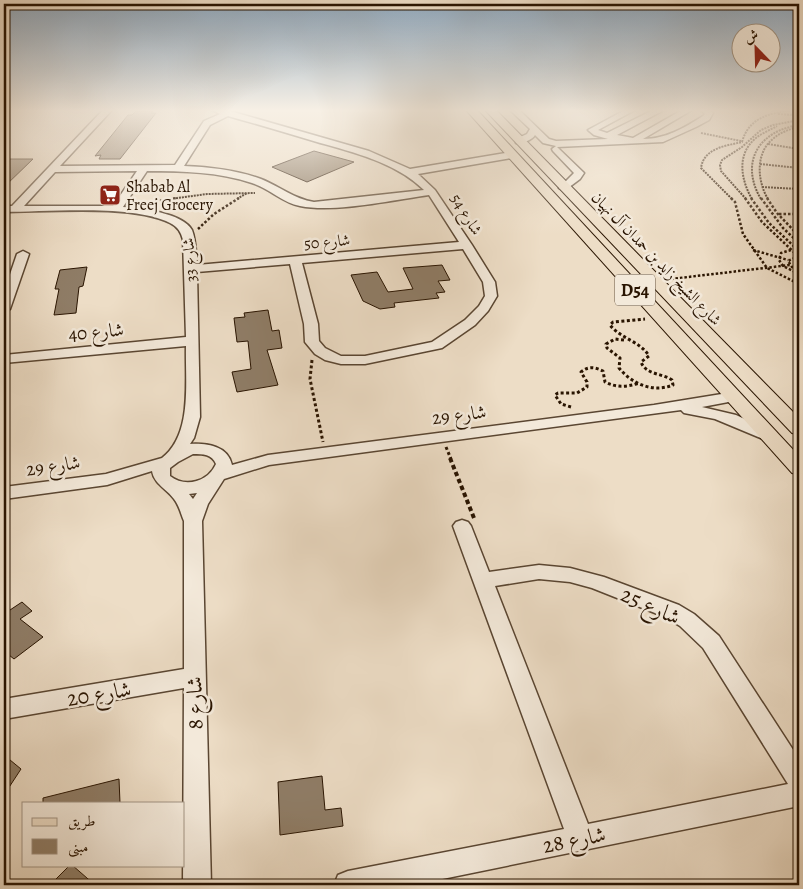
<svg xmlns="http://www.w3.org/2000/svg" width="803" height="889" font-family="Alegreya,Amiri,serif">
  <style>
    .building { fill: #8f7d67; stroke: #291401 }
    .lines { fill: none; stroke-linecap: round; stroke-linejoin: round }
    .minor-casing { stroke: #5a4632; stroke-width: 3 }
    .major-casing { stroke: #291401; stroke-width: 2 }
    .path-far3 { stroke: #291401; stroke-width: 2; stroke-dasharray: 2 1; stroke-linecap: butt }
    .path-far2 { stroke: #291401; stroke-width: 2.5; stroke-dasharray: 2.5 2; stroke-linecap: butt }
    .path-far1 { stroke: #291401; stroke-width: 3; stroke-dasharray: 3 2.5; stroke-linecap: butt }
    .path { stroke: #291401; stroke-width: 4; stroke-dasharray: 4.5 3; stroke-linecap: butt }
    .minor { fill: #f3e9da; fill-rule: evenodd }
    .major { fill: #edddc6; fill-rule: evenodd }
    .labels { text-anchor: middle; stroke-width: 5; stroke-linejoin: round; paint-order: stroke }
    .far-poi-label { font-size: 16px; fill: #291401; stroke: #f3e9da; text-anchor: start }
    .far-street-label { font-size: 16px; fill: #291401; stroke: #f3e9da }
    .shield { fill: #f3e9da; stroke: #665442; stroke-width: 1 }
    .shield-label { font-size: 18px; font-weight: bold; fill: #291401 }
    .street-label { font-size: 19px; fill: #291401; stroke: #f3e9da }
    .near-street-label { font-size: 22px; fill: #291401; stroke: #f3e9da }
  </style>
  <rect width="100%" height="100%" fill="#edddc6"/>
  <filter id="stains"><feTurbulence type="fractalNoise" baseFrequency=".004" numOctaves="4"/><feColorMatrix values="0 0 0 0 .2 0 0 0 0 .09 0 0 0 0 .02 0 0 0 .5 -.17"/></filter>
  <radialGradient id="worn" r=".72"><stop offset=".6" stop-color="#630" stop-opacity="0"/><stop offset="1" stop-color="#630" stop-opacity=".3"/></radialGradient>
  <g class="building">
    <path d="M 136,111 L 153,111 L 151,113 L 156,113 L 120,159 L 99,159 L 101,155 L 95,156 L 128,115 L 132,115 Z"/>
    <path d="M 314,151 L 354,162 L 307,182 L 272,167 Z"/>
    <path d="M 4,159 L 33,159 L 4,187 Z"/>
    <path d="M 442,265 L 450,280 L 438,281 L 445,292 L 436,293 L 439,298 L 394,303 L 395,307 L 380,309 L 363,301 L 351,275 L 377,272 L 388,292 L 413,289 L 403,268 Z"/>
    <path d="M 87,267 L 83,286 L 79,287 L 76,313 L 54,315 L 59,289 L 55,289 L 60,270 Z"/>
    <path d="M 268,310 L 272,331 L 279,330 L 282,348 L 267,350 L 278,385 L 237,392 L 232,372 L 251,369 L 248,341 L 237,342 L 234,318 L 245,317 L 244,313 Z"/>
    <path d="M 22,602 L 32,611 L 20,619 L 43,637 L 14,659 L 4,651 L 4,614 Z"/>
    <path d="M 4,755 L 21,769 L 4,795 Z"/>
    <path d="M 322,776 L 325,810 L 341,808 L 343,826 L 280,835 L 278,782 Z"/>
    <path d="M 119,779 L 120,803 L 43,803 L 43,798 Z"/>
    <path d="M 70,865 L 72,865 L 95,885 L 50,885 Z"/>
  </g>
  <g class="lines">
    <g class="minor-casing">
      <g id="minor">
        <path d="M 103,110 L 112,110 L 60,166 L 175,165 L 204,121 L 220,114 L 212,110 L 230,111 L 369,151 L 410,169 L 512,152 L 516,155 L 512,158 L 418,174 L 435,190 L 472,245 L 495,282 L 497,296 L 488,311 L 475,325 L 442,348 L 365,364 L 341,364 L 325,360 L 315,354 L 305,342 L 304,324 L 290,264 L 197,272 L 200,417 L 194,438 L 190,444 C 207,443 228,446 232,465 L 268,455 L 654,405 L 734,392 L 739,394 L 742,397 L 739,400 L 702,407 L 736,415 L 775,433 L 777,436 L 775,439 L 763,439 L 715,419 L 684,413 L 681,410 L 269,465 L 224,479 L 208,504 L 202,521 L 211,885 L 183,885 L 184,688 L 4,719 L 4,699 L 184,669 L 184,521 C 181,514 179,505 174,499 C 167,489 154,484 152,471 L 107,485 L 4,499 L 4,487 L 106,474 L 162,458 C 193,434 185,381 186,346 L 4,363 L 4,355 L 186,337 L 183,240 C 181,232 178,227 170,223 C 133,204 46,212 4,212 L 4,206 L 12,206 ZM 228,116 C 257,124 287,133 317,142 C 355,153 395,162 424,190 L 314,202 C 294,199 279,186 261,179 C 237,170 209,167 184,166 L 210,125 ZM 137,171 L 113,206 L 24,206 L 55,172 ZM 147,171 C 183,171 218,172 252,183 C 269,188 283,203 300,206 C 335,213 393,200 429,195 L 459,242 L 197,265 C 196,254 196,240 192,230 C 183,213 140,208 123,207 ZM 463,249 L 483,282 L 485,296 L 479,306 L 465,320 L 432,342 L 365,356 L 341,356 L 325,348 L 319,341 L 318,324 L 302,263 ZM 193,454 C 203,454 212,454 216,464 C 208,482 185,488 170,476 L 170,468 L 178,462 ZM 197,493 L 193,499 L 189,494 Z"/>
        <path d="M 510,110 L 519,110 L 549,139 L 556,141 L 608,139 L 594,135 L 588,130 L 625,110 L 635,110 L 598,130 L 607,133 L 653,110 L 664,110 L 617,135 L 633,138 L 682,110 L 692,110 L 643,139 C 666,139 684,128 703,116 L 705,114 L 701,110 L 710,110 L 713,113 L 709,120 L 696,127 L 663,142 L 557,147 L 584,173 L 580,179 L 564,191 L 559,188 L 574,173 L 553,151 L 552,149 L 556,146 L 543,143 L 535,135 C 532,140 522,144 516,143 L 516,139 L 527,134 L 530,129 Z"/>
        <path d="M 23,251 L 29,254 L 10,309 L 4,313 L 4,292 L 17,254 Z"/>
        <path d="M 462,520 L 468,522 L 471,526 L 489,572 L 539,565 L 570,568 L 604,577 L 679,605 L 694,614 L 719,636 L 799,759 L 799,806 L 413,885 L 334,885 L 338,875 L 348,871 L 564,829 L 453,526 L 456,522 ZM 539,579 L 570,582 L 592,588 L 665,617 L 680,626 L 703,648 L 788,784 L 588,824 L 495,586 Z"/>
      </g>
    </g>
    <g class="major-casing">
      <g id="major">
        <path d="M 466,110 L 477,110 L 799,456 L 799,475 L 792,473 Z"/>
        <path d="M 485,110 L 496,110 L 799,418 L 799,435 L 792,433 Z"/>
      </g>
    </g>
    <g class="path-far3">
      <path d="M 778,114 L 795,115"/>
      <path d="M 799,115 L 795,115 L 799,116"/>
      <path d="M 701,133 L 741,141"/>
      <path d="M 768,144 L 799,149"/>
      <path d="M 760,164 L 799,168"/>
      <path d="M 762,187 L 799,189"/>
      <path d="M 170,199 L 207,194 L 255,193"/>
      <path d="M 237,199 L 247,193"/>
      <path d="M 732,199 L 701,168 C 704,148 725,146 742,142 C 749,117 770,113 793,110"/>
      <path d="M 746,199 L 721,171 L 720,165 L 722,160 L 742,147 L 761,130 L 773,125 L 799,120"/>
      <path d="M 752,199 C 741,180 736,154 756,138 C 762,133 770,130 777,126"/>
      <path d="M 761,199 C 747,176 748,149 773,134 C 780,129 791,127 799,124"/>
      <path d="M 768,199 C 757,181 755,152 774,138 C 781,132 790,129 799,127"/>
    </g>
    <g class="path-far2">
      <path d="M 731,198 L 735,202 L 743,234 L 767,268 L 799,284"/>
      <path d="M 745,198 L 762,222 L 798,256"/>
      <path d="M 751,198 L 769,223 L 799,251"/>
      <path d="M 761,198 L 783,228 L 799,243"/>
      <path d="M 767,198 L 777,213 L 799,236"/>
      <path d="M 151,202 L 178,198"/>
      <path d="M 779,214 L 799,214"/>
      <path d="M 198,229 L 214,214 L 239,198"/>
      <path d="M 753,250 L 788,260"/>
      <path d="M 791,250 L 781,253 L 779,260 L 783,266 L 799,274"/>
      <path d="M 799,256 L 788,261 L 792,267 L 799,271"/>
      <path d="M 671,279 L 790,265"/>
    </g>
    <g class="path-far1">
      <path d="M 624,340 L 615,339 L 606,344 L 607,348 L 620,358 L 619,368 C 632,384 653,393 673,385 L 672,380 C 662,373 646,375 641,362 L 649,356 C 640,341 621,339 610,325 L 613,322 L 645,319"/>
      <path d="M 312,360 L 310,379 L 323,442"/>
      <path d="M 571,407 L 561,404 L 555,395 L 558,393 L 577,393 L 587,387 L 587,382 L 581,372 C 588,366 595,367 603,371 L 605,382 C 617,388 627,387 639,383"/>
      <path d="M 446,447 L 451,459"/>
    </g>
    <path class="path" d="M 450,458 L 474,518"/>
    <use href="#minor" class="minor"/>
    <use href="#major" class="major"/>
  </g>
  <linearGradient id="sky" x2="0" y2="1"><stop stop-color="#8fa9c0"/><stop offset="0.47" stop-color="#f7f0e5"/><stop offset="1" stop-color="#f7f0e5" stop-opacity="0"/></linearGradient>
  <rect width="803" height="235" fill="url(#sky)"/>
  <defs>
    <g id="supermarket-square" transform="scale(1.125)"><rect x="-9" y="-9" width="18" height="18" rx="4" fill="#8f2418" stroke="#f3e9da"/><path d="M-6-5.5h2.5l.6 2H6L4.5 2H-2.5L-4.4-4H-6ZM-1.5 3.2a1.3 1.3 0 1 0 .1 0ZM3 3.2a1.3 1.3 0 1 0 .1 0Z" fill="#fff"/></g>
  </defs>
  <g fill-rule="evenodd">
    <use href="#supermarket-square" x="110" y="195"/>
  </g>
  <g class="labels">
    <g class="far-poi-label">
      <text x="126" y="192">Shabab Al<tspan x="126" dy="18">Freej Grocery</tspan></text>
    </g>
    <g class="far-street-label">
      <text transform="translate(467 214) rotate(58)" y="6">شارع 54</text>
      <text transform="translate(327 241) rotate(-5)" y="6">شارع 50</text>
      <text transform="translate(657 258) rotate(46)" y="6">شارع الشيخ زايد بن حمدان آل نهيان</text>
      <text transform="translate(189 260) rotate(-95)" y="6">شارع 33</text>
    </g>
    <rect class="shield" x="615" y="274.5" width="40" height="31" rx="4"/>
    <g class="shield-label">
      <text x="635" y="296">D54</text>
    </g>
    <g class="street-label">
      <text transform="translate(96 331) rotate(-5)" y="7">شارع 40</text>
      <text transform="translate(459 414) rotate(-7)" y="7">شارع 29</text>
      <text transform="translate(53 465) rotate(-8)" y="7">شارع 29</text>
    </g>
    <g class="near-street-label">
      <text transform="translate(651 605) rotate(24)" y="8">شارع 25</text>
      <text transform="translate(99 693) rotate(-9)" y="8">شارع 20</text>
      <text transform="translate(194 703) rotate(-91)" y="8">شارع 8</text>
      <text transform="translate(574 839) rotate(-11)" y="8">شارع 28</text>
    </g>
  </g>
  <rect width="803" height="889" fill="none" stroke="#edddc6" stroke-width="20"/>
  <rect x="5" y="5" width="793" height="879" fill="none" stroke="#291401" stroke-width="2.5"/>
  <rect x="10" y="10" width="783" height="869" fill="none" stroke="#291401"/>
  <rect x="22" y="802" width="162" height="65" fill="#f3e9da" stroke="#a29483"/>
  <rect x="32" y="818" width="25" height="8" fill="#edddc6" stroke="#a29483"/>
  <text x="68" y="826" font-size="15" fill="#291401">طريق</text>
  <rect x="32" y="839" width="25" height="15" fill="#8f7d67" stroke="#a29483"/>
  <text x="68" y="852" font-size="15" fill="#291401">مبنى</text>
  <g transform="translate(756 48) rotate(337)"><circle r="24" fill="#f3e9da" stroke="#a29483"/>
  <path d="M0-4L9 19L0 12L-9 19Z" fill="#8f2418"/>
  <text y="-8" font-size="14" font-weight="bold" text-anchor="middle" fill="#291401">ش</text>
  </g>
  <rect width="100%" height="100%" filter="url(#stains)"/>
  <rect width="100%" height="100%" fill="url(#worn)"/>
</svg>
